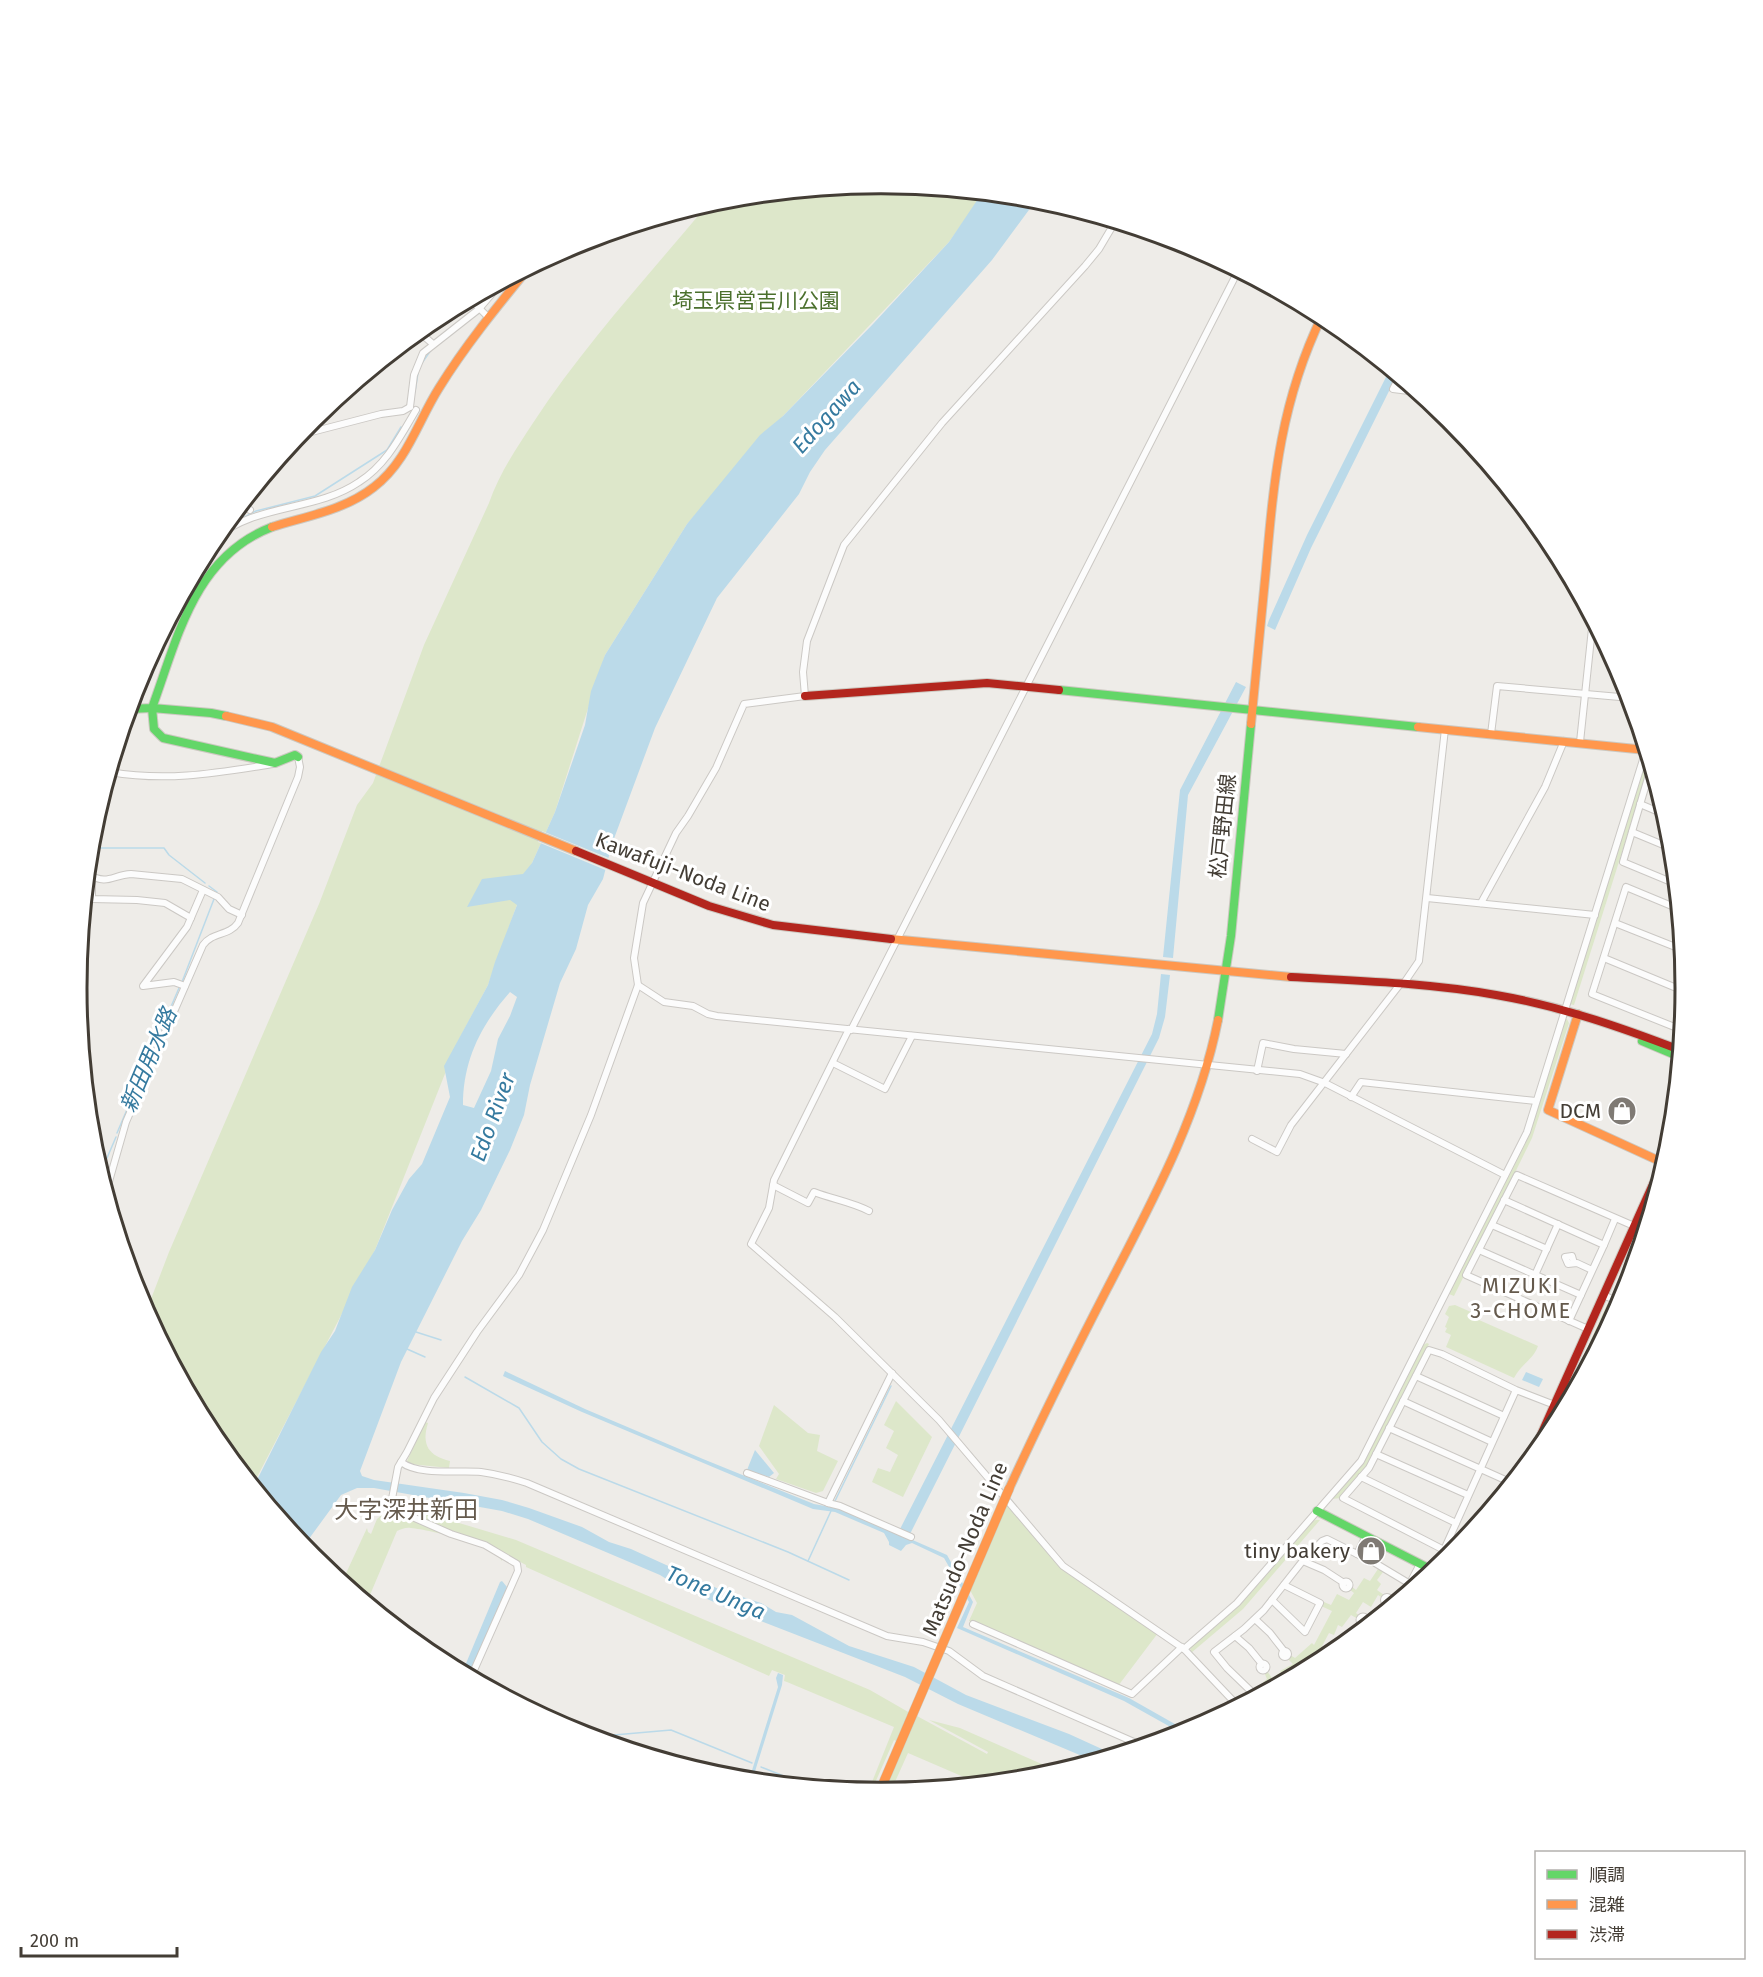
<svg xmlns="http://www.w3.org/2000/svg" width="1763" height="1977" font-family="'Fira Sans','Noto Sans JP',sans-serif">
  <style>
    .green { fill: #dde7ca }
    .water { fill: #bbdae9; fill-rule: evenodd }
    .pier { fill: #eeece8 }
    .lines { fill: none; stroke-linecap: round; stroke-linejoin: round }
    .stream { stroke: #bbdae9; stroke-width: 1.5 }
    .street-casing { stroke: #cbc8c4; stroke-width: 8 }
    .fast-casing { stroke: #ccc8c0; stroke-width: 10 }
    .slow-casing { stroke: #ccc8c0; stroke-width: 10 }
    .jam-casing { stroke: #ccc8c0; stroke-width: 10 }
    .street { stroke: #fcfcfc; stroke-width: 6 }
    .fast { stroke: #63d668; stroke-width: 8 }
    .slow { stroke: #ff974d; stroke-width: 8 }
    .jam { stroke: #b3261e; stroke-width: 8 }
    .slow-bridge-casing { stroke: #cfc7b7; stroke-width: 10; stroke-linecap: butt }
    .slow-bridge { stroke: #ff974d; stroke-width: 9 }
    .labels { text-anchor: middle; stroke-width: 6; stroke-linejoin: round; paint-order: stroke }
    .park-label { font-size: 21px; fill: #4b702d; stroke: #fff }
    .street-label { font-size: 21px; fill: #433d35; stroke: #fff }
    .poi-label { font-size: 21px; fill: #433d35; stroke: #fff; text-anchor: end }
    .water-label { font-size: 22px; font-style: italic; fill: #357a9f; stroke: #fff }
    .neighbourhood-label { font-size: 22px; letter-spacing: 1.5px; fill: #655a4d; stroke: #fff }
    .quarter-label { font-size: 24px; fill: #655a4d; stroke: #fff }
    .rim { fill: none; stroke: #433d35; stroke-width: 3 }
  </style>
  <rect width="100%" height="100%" fill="#eeece8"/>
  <g class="green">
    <path d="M 882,184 L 983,194 L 949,242 L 783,416 L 687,524 L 605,655 L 555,812 L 532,863 L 488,985 L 458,1041 L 375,1250 L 253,1485 L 212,1435 L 146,1312 L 169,1252 L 319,904 L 357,805 L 373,783 L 424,645 L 489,503 C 499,474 516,449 533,423 C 584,345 649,275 708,204 L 725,199 Z"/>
    <path d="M 1648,754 L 1650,763 L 1574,1005 L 1569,1004 Z"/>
    <path d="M 1564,1019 L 1567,1019 L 1569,1023 L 1532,1138 L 1454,1296 L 1449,1294 L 1530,1134 Z"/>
    <path d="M 1609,1302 L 1620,1307 L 1568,1404 L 1564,1400 L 1607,1304 Z"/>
    <path d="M 1455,1305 L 1471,1312 L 1470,1316 L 1538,1346 C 1533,1360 1521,1364 1514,1378 L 1446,1347 L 1451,1335 L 1445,1332 L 1447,1328 L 1445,1327 L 1449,1317 L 1445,1314 L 1449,1306 Z"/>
    <path d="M 1427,1343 L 1429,1344 L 1367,1467 L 1340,1498 L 1332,1499 L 1363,1463 L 1423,1345 Z"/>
    <path d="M 896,1401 L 932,1437 L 903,1497 L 872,1482 L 878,1468 L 890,1472 L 898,1455 L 886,1448 L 894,1431 L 884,1425 Z"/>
    <path d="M 774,1405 L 808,1433 L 820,1435 L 817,1451 L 838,1461 L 823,1491 L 816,1493 L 776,1479 L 779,1474 L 759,1446 Z"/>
    <path d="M 425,1422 L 428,1423 C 421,1445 429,1456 450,1461 L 449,1468 L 410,1464 L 407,1461 Z"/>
    <path d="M 1007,1504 L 1061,1566 L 1158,1633 L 1118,1686 L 969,1621 L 977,1603 L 970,1590 Z"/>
    <path d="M 400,1509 L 429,1514 L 516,1540 L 870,1690 L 910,1713 L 898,1742 L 894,1740 L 871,1792 L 868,1792 L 894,1727 L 787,1682 L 784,1681 L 785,1675 L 772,1670 L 769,1676 L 526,1567 L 526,1565 L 486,1544 L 447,1530 Z"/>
    <path d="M 388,1510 L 485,1547 L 502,1558 L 502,1561 C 493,1545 431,1530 411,1528 C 406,1527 402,1529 397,1531 L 367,1602 L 342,1582 L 367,1528 L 368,1532 L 371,1534 L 377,1519 Z"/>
    <path d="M 1316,1520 L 1320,1520 L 1243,1609 L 1191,1653 L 1190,1647 L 1241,1602 L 1312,1521 Z"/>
    <path d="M 1378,1569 L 1383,1572 L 1377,1580 L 1381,1584 L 1377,1590 L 1384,1595 L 1381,1597 L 1378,1595 L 1371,1607 L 1363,1602 L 1356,1613 L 1360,1616 L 1358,1619 L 1351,1615 L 1342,1627 L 1338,1625 L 1334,1635 L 1329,1633 L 1320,1650 L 1329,1655 L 1327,1658 L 1321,1655 L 1315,1659 L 1314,1657 L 1307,1662 L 1311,1668 L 1308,1669 L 1305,1665 L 1297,1668 L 1299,1674 L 1259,1695 L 1254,1690 L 1267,1679 L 1264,1672 L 1267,1671 L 1272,1678 L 1281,1672 L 1280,1671 L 1293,1664 L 1287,1658 L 1290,1655 L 1295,1658 L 1312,1643 L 1314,1645 L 1332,1611 L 1321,1606 L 1324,1602 L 1331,1605 L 1337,1594 L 1349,1600 L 1354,1593 L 1349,1589 L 1351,1586 L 1356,1590 L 1364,1578 L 1370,1581 Z"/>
    <path d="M 917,1716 L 987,1754 L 988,1752 L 929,1720 L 960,1728 L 1060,1772 L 1038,1778 L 980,1784 L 908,1753 L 890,1793 L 884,1793 Z"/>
  </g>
  <g class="water">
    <path d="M 982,193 L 1037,199 L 992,260 L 825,450 L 810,472 L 799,494 L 717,598 L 655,728 L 612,844 L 603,879 L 588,905 L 576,949 L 560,983 L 530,1085 L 524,1115 L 510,1150 L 481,1210 L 462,1241 L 401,1362 L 360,1471 L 362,1476 L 374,1480 L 464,1493 L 502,1500 L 529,1508 L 582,1527 L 609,1542 L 631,1549 L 721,1590 L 761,1603 L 776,1612 L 792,1615 L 849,1646 L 914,1667 L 966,1695 L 1069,1734 L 1115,1755 L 1094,1761 L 958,1704 L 905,1677 L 725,1607 L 676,1585 L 660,1575 L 528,1519 L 502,1511 L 374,1488 L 357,1488 L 341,1495 L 303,1547 L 254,1486 L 321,1352 L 335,1331 L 352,1287 L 375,1250 L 392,1210 L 409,1179 L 422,1164 L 450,1097 L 444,1066 L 488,985 L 495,962 L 517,905 L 510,900 L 467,907 L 482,879 L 523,874 L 532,863 L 555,812 L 585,725 L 591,691 L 605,655 L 687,524 L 760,435 L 783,416 L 873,324 L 949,242 ZM 510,992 L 517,997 L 510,1016 L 498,1039 L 491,1071 L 474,1108 L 463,1105 C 463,1060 481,1025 510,992 Z"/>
    <path d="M 1390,369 L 1397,375 L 1311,548 L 1275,630 L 1267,626 L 1269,620 L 1307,535 Z"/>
    <path d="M 1236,682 L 1246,687 L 1188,795 L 1173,958 L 1163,957 L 1180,790 Z"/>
    <path d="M 1161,974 L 1170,975 L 1165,1017 L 1159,1038 L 908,1538 L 947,1555 L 973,1602 L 963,1627 L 1129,1698 L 1189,1732 L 1183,1734 L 1124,1701 L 957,1628 L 969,1602 L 944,1558 L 912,1543 L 906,1545 L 901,1551 L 889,1545 L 889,1542 L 884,1533 L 835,1512 L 813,1509 L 582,1412 L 503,1376 L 505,1371 L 585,1409 L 703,1459 L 814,1504 L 836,1508 L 898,1533 L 1152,1034 L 1157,1014 Z"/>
    <path d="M 1526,1372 L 1543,1379 L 1539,1387 L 1522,1380 Z"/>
    <path d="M 755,1450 L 774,1473 L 769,1477 L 747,1470 Z"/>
    <path d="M 502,1581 L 507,1587 L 468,1676 L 462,1673 L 500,1582 Z"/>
    <path d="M 778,1673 L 783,1675 L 782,1685 L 752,1781 L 749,1780 L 778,1687 L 776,1678 Z"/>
  </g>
  <path class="pier" d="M 542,831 L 611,859 L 608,871 L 538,842 Z"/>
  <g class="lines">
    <g class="stream">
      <path d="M 468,321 L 479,313"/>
      <path d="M 422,363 L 431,350"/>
      <path d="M 415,392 L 418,373"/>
      <path d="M 222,529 L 256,511 L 315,496 L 387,450 L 401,427"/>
      <path d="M 90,848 L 164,848 L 169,855 L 205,883"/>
      <path d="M 209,886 L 217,892"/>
      <path d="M 182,982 L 214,899"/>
      <path d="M 117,1133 L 179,988"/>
      <path d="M 98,1166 L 107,1158 L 116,1137"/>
      <path d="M 416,1332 L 441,1340"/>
      <path d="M 407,1349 L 425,1357"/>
      <path d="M 465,1377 L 519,1408 L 542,1442 L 561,1459 L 579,1469 L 788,1552 L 849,1580"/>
      <path d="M 835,1501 L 891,1386"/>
      <path d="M 808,1561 L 831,1511"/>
      <path d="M 591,1737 L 671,1730 L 752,1763"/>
      <path d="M 761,1767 L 809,1786"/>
    </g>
    <g class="street-casing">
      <g id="street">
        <path d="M 471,300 L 488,317"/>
        <path d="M 419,332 L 433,344"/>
        <path d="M 1399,377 L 1393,389 L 1417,392"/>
        <path d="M 410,407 L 414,375 L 423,353 L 479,309 L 501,283"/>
        <path d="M 300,435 L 381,414 L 403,411 L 410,407"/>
        <path d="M 242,504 L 250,510"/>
        <path d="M 214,539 C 256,503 315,512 359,482 C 386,465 400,437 416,410"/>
        <path d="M 137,684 L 139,678"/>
        <path d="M 1491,734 L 1497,686 L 1631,698"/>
        <path d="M 1580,742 L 1593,619"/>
        <path d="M 1653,771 L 1650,771 L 1623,862 L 1676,884"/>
        <path d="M 110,772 C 168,782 216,773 273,764"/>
        <path d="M 1640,804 L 1666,815"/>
        <path d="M 1632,832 L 1673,849"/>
        <path d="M 88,874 C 108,886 112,875 131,874 L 182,879 L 218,897 L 229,909 L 242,915"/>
        <path d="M 92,876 L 92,899 L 137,900 L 165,903 L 191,918"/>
        <path d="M 1427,898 L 1595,915"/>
        <path d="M 1481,903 L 1545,787 L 1564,741"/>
        <path d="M 1679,909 L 1626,887 L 1592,994 L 1682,1030"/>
        <path d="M 1615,923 L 1683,950"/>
        <path d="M 1604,958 L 1686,992"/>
        <path d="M 1404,983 L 1419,961 L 1445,729"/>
        <path d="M 638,985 L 664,1002 L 693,1006 L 708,1014 L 717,1016 L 1300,1074 L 1325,1083 L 1505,1175"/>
        <path d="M 185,986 L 174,982 L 143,986 L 187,927 L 203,890"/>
        <path d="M 849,1029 L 774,1180 L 769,1208 L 751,1244 L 835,1317 L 939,1420 L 1063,1566 L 1184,1649 L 1238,1706"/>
        <path d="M 851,1030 L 1238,271"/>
        <path d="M 833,1063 L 885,1089 L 912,1036"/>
        <path d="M 1257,1071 L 1263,1043 L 1294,1049 L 1346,1054"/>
        <path d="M 1351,1097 L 1361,1082 L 1536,1101"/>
        <path d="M 1252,1139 L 1277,1152 L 1291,1125 L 1401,983"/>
        <path d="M 773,1185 L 808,1203 L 814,1192 C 832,1199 852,1202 869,1211"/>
        <path d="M 106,1192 L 126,1122 L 203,945 C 212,932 229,936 238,923 L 298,777 L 300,767 L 298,757"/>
        <path d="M 1504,1200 L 1604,1245 L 1569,1321"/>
        <path d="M 1492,1225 L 1547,1249"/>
        <path d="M 1604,1245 L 1615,1219"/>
        <path d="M 1479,1250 L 1581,1295"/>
        <path d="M 1574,1263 L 1572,1256 L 1565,1257 L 1568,1264 L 1577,1263 L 1592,1270"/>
        <path d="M 1535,1275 L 1558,1224"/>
        <path d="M 1603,1295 L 1622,1303"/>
        <path d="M 1588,1329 L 1466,1275 L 1517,1175 L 1634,1226"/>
        <path d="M 1416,1376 L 1504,1416"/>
        <path d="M 1516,1390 L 1444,1550 L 1343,1498 L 1369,1468 L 1429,1350 L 1442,1354 L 1516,1390 L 1565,1409"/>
        <path d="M 1403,1401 L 1492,1442"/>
        <path d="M 1389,1428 L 1512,1483"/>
        <path d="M 1376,1454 L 1468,1495"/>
        <path d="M 401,1462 C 419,1476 459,1470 481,1472 C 496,1474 512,1478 527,1483 L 887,1636 L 923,1642 L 949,1651 L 983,1676 L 1143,1746"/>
        <path d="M 747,1473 L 828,1503 L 840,1506 L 911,1537"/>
        <path d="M 1361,1477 L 1456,1523"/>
        <path d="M 828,1503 L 892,1373"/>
        <path d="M 1357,1554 L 1366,1536"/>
        <path d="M 1303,1561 L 1324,1570 L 1344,1583"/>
        <circle cx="1346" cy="1585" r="3.5"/>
        <path d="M 1410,1583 L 1420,1564"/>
        <circle cx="1387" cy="1600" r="3"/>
        <path d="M 1272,1600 L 1305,1632 L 1320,1603 L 1284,1585"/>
        <circle cx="1363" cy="1620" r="3.5"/>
        <path d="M 1255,1619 L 1270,1633 L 1284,1651"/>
        <path d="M 973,1624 L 1132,1694 L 1182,1647"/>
        <path d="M 1235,1636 L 1249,1648 L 1262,1664"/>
        <path d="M 1184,1649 L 1237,1603 L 1361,1461 L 1527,1132 L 1646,750"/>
        <circle cx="1285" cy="1654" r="3"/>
        <path d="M 1333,1655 L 1340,1641 L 1345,1644"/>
        <circle cx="1263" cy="1667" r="3.5"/>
        <path d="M 471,1677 L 518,1571 L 517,1564 L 485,1545 L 451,1534 L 392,1508 L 391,1504 L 398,1467 L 407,1452 L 434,1398 L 477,1332 L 519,1275 L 543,1230 L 591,1115 L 638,985 L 634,958 L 643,903 L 676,833 L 688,816 L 716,768 L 744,704 L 805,696 L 803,672 L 807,641 L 844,545 L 942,423 L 1085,266 L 1099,249 L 1115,222"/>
        <path d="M 1256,1696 L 1227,1668 L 1214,1652 L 1244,1629 L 1264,1610 L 1301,1563 L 1322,1541 L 1327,1539 L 1375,1563 L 1415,1587"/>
      </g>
    </g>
    <g class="fast-casing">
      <g id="fast">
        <path d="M 1059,690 L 1418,727"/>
        <path d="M 129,709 L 152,708 C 178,637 194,557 272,527"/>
        <path d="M 226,716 L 211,713 L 152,708 L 154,729 L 163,738 L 275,763 L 295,755 L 298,757"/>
        <path d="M 1218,1020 L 1231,936 L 1251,724"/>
        <path d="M 1642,1041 L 1680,1057"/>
        <path d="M 1317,1511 L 1434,1571"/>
      </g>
    </g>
    <g class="slow-casing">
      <g id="slow">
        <path d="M 272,527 C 307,516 345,510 374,487 C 407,462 418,421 439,388 C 465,346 496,308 527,270"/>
        <path d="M 226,716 L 272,727 L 576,851"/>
        <path d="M 1251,724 C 1256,672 1261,621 1266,569 C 1274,477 1281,401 1322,316"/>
        <path d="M 1418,727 L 1646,750"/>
        <path d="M 891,939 L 1291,977"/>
        <path d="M 1578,1014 L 1548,1110 L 1666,1164"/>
        <path d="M 1009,1489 C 1040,1421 1073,1355 1107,1289 C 1152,1202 1199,1116 1218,1020"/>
      </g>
    </g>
    <g class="jam-casing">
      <g id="jam">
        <path d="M 805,696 L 987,683 L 1059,690"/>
        <path d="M 576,851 L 709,906 L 773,925 L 891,939"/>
        <path d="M 1291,977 C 1360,981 1429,983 1496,995 C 1560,1006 1620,1027 1680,1050"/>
        <path d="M 1528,1464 L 1671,1144"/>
      </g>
    </g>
    <use href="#street" class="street"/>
    <use href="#fast" class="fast"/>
    <use href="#slow" class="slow"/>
    <use href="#jam" class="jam"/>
    <g class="slow-bridge-casing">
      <path id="slow-bridge" d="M 879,1793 L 1009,1489"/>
    </g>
    <use href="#slow-bridge" class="slow-bridge"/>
  </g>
  <defs>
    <g id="shop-disc" transform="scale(1.5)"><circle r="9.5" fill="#7f7a74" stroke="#fff"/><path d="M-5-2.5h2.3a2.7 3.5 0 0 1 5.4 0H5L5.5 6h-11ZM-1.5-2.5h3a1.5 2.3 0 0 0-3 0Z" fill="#fff"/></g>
  </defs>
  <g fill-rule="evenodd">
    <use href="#shop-disc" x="1622" y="1111"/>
    <use href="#shop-disc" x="1371" y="1551"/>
  </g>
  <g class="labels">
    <g class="park-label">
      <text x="756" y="308">埼玉県営吉川公園</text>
    </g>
    <g class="street-label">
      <text transform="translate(1223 826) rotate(-84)" y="7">松戸野田線</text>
      <text transform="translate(683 872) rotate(21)" y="7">Kawafuji-Noda Line</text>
      <text transform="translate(965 1549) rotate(-67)" y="7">Matsudo-Noda Line</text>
    </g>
    <g class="poi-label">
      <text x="1601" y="1118">DCM</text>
      <text x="1350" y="1558">tiny bakery</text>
    </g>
    <g class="water-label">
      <text transform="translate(826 416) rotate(-48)" y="8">Edogawa</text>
      <text transform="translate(148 1060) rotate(-67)" y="8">新田用水路</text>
      <text transform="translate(492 1117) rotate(-70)" y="8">Edo River</text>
      <text transform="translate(716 1592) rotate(23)" y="8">Tone Unga</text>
    </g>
    <g class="neighbourhood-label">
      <text x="1521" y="1293">MIZUKI<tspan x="1521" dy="25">3-CHOME</tspan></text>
    </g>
    <g class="quarter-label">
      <text x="406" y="1518">大字深井新田</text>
    </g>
  </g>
  <path d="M0 0H1763V1977H0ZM87 988a794 794 0 1 1 1588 0a794 794 0 1 1-1588 0Z" fill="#fff" fill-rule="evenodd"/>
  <path class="rim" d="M87 988a794 794 0 1 1 1588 0a794 794 0 1 1-1588 0Z"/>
  <rect x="1535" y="1851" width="210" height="108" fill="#ffffff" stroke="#b4b1ae" stroke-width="1.5"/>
  <rect x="1547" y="1870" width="30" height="9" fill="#63d668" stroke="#b4b1ae" stroke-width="1.5"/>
  <text x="1589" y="1881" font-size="18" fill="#433d35">順調</text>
  <rect x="1547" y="1900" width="30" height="9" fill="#ff974d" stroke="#b4b1ae" stroke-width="1.5"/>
  <text x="1589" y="1911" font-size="18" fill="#433d35">混雑</text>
  <rect x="1547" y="1930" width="30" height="9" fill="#b3261e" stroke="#b4b1ae" stroke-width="1.5"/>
  <text x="1589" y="1941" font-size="18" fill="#433d35">渋滞</text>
  <path d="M21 1947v9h156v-9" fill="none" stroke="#433d35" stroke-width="3"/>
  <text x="30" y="1947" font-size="18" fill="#433d35" stroke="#ffffff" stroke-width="4.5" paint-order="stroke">200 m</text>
</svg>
